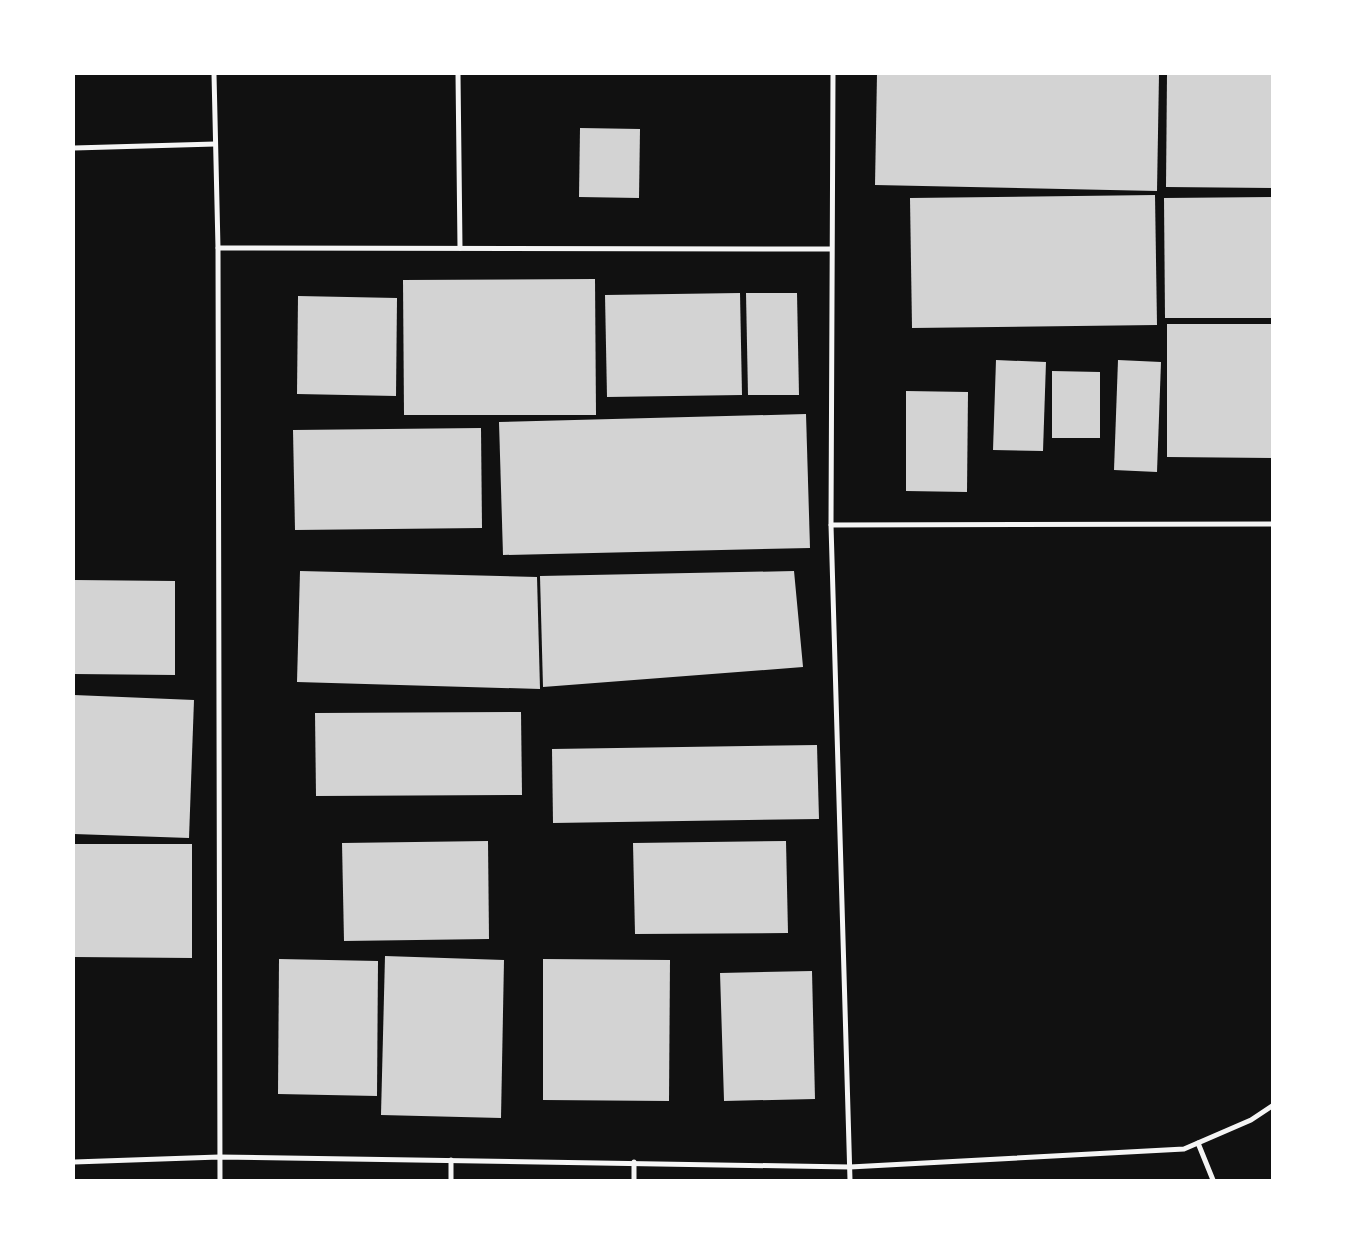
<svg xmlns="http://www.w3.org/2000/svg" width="1346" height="1254" font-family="Lato,sans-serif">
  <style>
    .building { fill: #d3d3d3 }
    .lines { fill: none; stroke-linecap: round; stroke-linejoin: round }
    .minor { stroke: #f5f5f5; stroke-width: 5 }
  </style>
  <rect width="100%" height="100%" fill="#111"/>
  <g class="building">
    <path d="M 877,74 L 1159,74 L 1157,191 L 875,185 Z"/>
    <path d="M 1167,74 L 1272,74 L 1272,188 L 1166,187 Z"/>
    <path d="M 580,128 L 640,129 L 639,198 L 579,197 Z"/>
    <path d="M 1155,195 L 1157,325 L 912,328 L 910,198 Z"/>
    <path d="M 1272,197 L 1272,318 L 1165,318 L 1164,198 Z"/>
    <path d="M 595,279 L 596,415 L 404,415 L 403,280 Z"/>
    <path d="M 740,293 L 742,395 L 607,397 L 605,295 Z"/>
    <path d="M 746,293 L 797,293 L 799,395 L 748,395 Z"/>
    <path d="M 298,296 L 397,298 L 396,396 L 297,394 Z"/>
    <path d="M 1167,324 L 1272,324 L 1272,458 L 1167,457 Z"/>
    <path d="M 996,360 L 1046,362 L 1043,451 L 993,450 Z"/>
    <path d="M 1118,360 L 1161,362 L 1157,472 L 1114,470 Z"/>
    <path d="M 1052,371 L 1100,372 L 1100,438 L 1052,438 Z"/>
    <path d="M 906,391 L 968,392 L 967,492 L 906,491 Z"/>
    <path d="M 806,414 L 810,548 L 503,555 L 499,422 Z"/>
    <path d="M 481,428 L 482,528 L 295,530 L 293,430 Z"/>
    <path d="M 300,571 L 537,577 L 540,689 L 297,682 Z"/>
    <path d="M 794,571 L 803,667 L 543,687 L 540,576 Z"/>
    <path d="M 74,580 L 175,581 L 175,675 L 74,674 Z"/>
    <path d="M 74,695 L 194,700 L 189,838 L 74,834 Z"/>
    <path d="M 521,712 L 522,795 L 316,796 L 315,713 Z"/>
    <path d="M 817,745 L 819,819 L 553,823 L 552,749 Z"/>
    <path d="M 488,841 L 489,939 L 344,941 L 342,843 Z"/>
    <path d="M 786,841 L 788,933 L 635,934 L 633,843 Z"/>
    <path d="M 74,844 L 192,844 L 192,958 L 74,957 Z"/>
    <path d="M 385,956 L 504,960 L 501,1118 L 381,1115 Z"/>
    <path d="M 279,959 L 378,961 L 377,1096 L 278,1094 Z"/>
    <path d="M 543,959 L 670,960 L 669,1101 L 543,1100 Z"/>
    <path d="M 812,971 L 815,1099 L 724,1101 L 720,973 Z"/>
  </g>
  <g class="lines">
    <g class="minor">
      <path d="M 214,74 L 218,248 L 220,1180"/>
      <path d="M 458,74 L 460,248"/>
      <path d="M 833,74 L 831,525 L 850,1180"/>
      <path d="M 74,148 L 215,144"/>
      <path d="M 218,248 L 831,249"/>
      <path d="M 831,525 L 1272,524"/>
      <path d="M 1198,1143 L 1213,1180"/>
      <path d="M 451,1160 L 451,1180"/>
      <path d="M 74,1162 L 219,1157 L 850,1167 L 1184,1149 L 1251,1120 L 1272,1106"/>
      <path d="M 634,1162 L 634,1180"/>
    </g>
  </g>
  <rect width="1346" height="1254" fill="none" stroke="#ffffff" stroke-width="150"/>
</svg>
